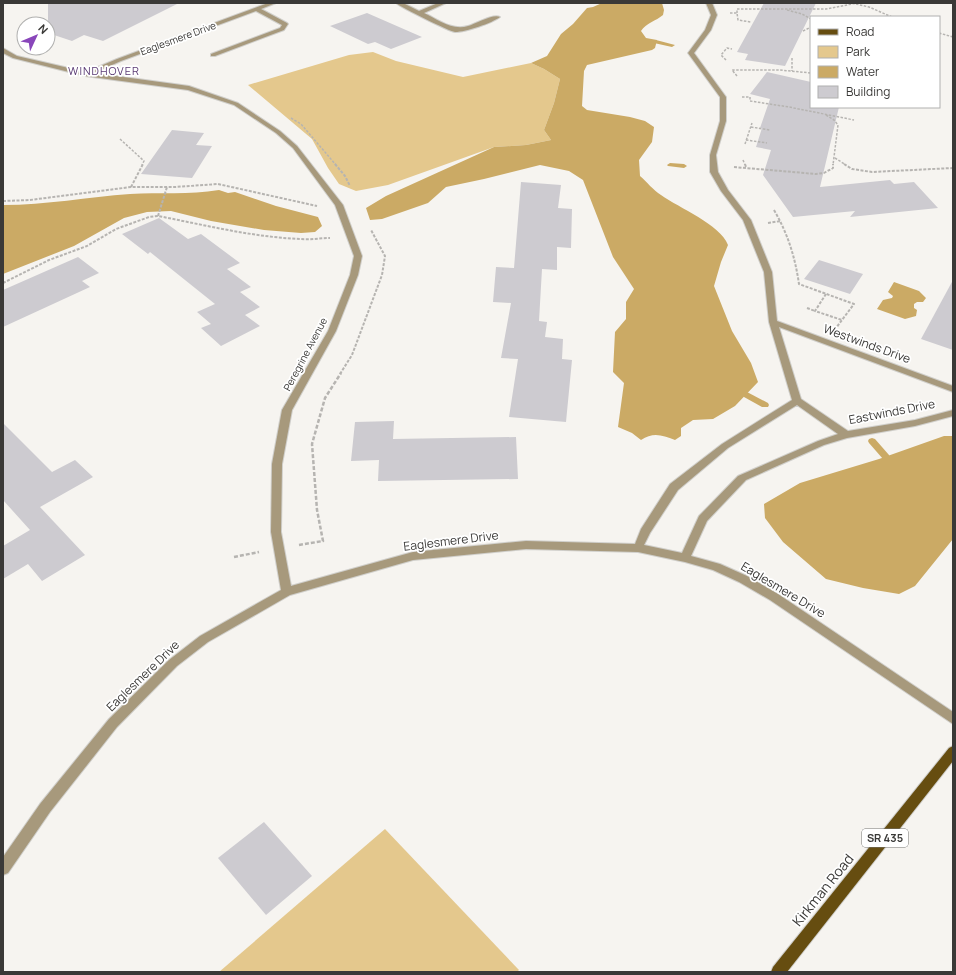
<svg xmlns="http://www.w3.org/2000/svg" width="956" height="975" font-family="Manrope,sans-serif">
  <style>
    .green { fill: #e4c88d }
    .water { fill: #cbaa65 }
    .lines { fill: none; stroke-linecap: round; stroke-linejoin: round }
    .stream { fill: #cbaa65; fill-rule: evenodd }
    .building { fill: #cdcbd0 }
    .minor-casing { stroke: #d0cfcb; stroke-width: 2 }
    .major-casing { stroke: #d0cfcb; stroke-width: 2 }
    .path-far2 { stroke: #b6b4b1; stroke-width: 1.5; stroke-dasharray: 2.5 1.5; stroke-linecap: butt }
    .path-far1 { stroke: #b6b4b1; stroke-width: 2; stroke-dasharray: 3 1.5; stroke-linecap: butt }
    .path { stroke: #b6b4b1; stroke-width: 2.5; stroke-dasharray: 4 2; stroke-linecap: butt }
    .minor { fill: #a7997c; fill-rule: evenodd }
    .major { fill: #664d10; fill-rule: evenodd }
    .labels { text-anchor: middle; stroke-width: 3.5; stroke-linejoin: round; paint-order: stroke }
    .far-street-label { font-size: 10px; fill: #3a3937; stroke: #fff }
    .far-neighbourhood-label { font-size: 11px; letter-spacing: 1px; fill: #593973; stroke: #fff }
    .shield { fill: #fff; stroke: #757473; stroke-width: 1 }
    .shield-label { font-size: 11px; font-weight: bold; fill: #3a3937 }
    .street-label { font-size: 12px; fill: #3a3937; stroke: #fff }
    .near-street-label { font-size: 14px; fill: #3a3937; stroke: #fff }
  </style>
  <rect width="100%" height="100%" fill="#f6f4f0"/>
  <g class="green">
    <path d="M 373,52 L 396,61 L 463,77 L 531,63 L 544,69 L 560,79 L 554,103 L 544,130 L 551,140 L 526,145 L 494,147 L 388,185 L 356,191 L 339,184 L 328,168 L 312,139 L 248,85 L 349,55 Z"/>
    <path d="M 385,829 L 519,970 L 517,972 L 219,972 Z"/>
  </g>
  <g class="water">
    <path d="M 602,3 L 662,3 L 664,10 L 663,15 C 656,21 646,23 641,31 L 646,38 L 657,40 L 655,48 L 652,50 L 587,65 L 584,71 L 582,106 L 587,110 L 630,117 L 645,121 L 654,127 L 652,142 L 639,160 L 640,176 C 647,182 653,190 661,195 C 679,208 720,224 728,245 L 721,262 L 714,286 L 732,331 L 751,363 L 758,382 L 735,406 L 713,419 L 693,420 L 681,428 L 681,436 L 675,440 C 662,435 653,432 641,440 L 632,433 L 618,427 L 624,383 L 613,372 L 615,332 L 626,319 L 626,302 L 634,289 L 613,257 L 583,180 L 569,171 L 540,165 L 484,179 L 446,187 L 428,203 L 382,219 L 370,220 L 366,208 L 386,196 L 494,147 L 526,145 L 551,140 L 544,130 L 554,103 L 560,79 L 544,69 L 531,63 L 547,56 L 561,34 L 573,24 L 587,8 L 593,7 Z"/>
    <path d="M 219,190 L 228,193 L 235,192 L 276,206 L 318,217 L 322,226 L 315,232 L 301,233 L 264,230 L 211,221 L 171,211 L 147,212 L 124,218 L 74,246 L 3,274 L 3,205 C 46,205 88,197 130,194 C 160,192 189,195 219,190 Z"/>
    <path d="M 894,282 L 919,291 L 926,298 L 923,302 L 917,302 L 914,304 L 914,308 L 917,310 L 916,316 L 905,319 L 877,309 L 883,300 L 892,298 L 893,296 L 888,292 Z"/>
    <path d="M 944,436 L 953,436 L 953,539 L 915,586 L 899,594 L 863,588 L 826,579 L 783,542 L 765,518 L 764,504 L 800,483 L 879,459 Z"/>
  </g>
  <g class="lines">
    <g class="stream">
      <path d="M 656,40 L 675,45 L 672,47 L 654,43 L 654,41 Z"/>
      <path d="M 670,163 L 684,164 L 687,166 L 684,168 L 668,166 L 667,165 Z"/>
      <path d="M 747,392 L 768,403 L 769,405 L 768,407 L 762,407 L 744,397 L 743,395 L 744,393 Z"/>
      <path d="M 872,438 L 875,439 L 889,455 L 890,457 L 889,459 L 883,459 L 869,443 L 868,441 L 869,439 Z"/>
    </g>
  </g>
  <g class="building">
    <path d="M 48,3 L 179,3 L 103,41 L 84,35 L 72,41 L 48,33 Z"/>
    <path d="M 764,3 L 816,3 L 785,66 L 745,60 L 748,54 L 737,52 Z"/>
    <path d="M 367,13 L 422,37 L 391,49 L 375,42 L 368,44 L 330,26 Z"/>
    <path d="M 767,72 L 811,82 L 811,107 L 839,107 L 820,187 L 890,180 L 894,184 L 914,182 L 938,208 L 850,217 L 855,211 L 793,217 L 763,175 L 771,150 L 756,147 L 762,128 L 760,128 L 770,99 L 750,94 Z"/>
    <path d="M 172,130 L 204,133 L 196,145 L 212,146 L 192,178 L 141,174 Z"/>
    <path d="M 521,182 L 561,185 L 558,208 L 572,209 L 571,248 L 557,247 L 557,270 L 542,269 L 539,321 L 547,322 L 545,337 L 563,339 L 562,359 L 572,360 L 566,422 L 509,417 L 518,359 L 501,358 L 511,303 L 493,302 L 496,267 L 514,268 Z"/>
    <path d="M 159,218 L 188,239 L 201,234 L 240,263 L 227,269 L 251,287 L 240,292 L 260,307 L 245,315 L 260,326 L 221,346 L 201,328 L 211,324 L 197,312 L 215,304 L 150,252 L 148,254 L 122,234 Z"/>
    <path d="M 78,257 L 99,273 L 82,281 L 90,287 L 3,327 L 3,290 Z"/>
    <path d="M 819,260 L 863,274 L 850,294 L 804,279 Z"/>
    <path d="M 953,280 L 953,350 L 921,339 Z"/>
    <path d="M 394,421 L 393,439 L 516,437 L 518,479 L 378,481 L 379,460 L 351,461 L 355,422 Z"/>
    <path d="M 3,423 L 52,472 L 75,460 L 93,477 L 40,507 L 85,555 L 42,581 L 28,564 L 3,579 L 3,546 L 30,530 L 3,500 Z"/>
    <path d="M 264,822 L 312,876 L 266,915 L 218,858 Z"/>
  </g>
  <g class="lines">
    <g class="minor-casing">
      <g id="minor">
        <path d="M 268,3 L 276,3 L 261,9 L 287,23 L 288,24 L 284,30 L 215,56 L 211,56 L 211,54 L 280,28 L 282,25 L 256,11 L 121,61 L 94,73 L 189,86 L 238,103 L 280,131 L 297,146 L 343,205 L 362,256 L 358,275 L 336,331 L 292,410 L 282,464 L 281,532 L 291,586 L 413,552 L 526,541 L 635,544 L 641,529 L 670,484 L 722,444 L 792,400 L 769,322 L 764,272 L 743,220 L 721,191 L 710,172 L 710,155 L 720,121 L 720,97 L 688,53 L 705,30 L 711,15 L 706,3 L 712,3 L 717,15 L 711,30 L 694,53 L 726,97 L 726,121 L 716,155 L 718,172 L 728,190 L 751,220 L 772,272 L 777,321 L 953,386 L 953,392 L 779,327 L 801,399 L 848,431 L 915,420 L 953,410 L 953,416 L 915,426 L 847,438 L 824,445 L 746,480 L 707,521 L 691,556 L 720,564 L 747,576 L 778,594 L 953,712 L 953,724 L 770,600 L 739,582 L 713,570 L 685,562 L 638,552 L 526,549 L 413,560 L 290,595 L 208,642 L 177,666 L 117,727 L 50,812 L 8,873 L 3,875 L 3,857 L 40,804 L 109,719 L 169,660 L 200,636 L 281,590 L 271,532 L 272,464 L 282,410 L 328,331 L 350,275 L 354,256 L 335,205 L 293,148 L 276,133 L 234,105 L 188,90 L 85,76 L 13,58 L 3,53 L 3,48 L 17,56 L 86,72 L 117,59 ZM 797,405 L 838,434 L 818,441 L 738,476 L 699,516 L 682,553 L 644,545 L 650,533 L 678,490 L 728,448 Z"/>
        <path d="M 396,3 L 403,3 L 419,11 L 438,3 L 446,3 L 424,13 C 437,19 452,31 468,26 C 475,24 494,13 500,17 C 492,23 466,32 455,32 C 449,31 402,8 396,3 Z"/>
      </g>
    </g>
    <g class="major-casing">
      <path id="major" d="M 953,746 L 953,761 L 787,972 L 771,972 L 773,967 L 949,748 Z"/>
    </g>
    <g class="path-far2">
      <path d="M 856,4 L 869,7 L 892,17"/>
      <path d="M 787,10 L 802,14 L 811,19"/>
      <path d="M 730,13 L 737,13 L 738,20 L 751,22"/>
      <path d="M 737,13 L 737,9 L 826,9 L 857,3"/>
      <path d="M 803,31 L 811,27"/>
      <path d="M 939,33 L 953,37"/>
      <path d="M 792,58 L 792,71"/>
      <path d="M 726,60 L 721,55 L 727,48 L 732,49"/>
      <path d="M 737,76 L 732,70 L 780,70 L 811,73"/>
      <path d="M 742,97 L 750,97 L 750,101 L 789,107 L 854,120"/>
      <path d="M 826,115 L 834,120 L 838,125 L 833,165"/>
      <path d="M 291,118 L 301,124 L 336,165"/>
      <path d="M 751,127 L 770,130"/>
      <path d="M 120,139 L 144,161 L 142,165"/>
      <path d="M 746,140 L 767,143"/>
      <path d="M 745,144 L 752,123"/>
      <path d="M 835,158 L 846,165"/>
      <path d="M 743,160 L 745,165"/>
    </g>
    <g class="path-far1">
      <path d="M 335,164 L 345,176 L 350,186"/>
      <path d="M 745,164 L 746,167"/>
      <path d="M 844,164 L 852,169 L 872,172 L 953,168"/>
      <path d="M 734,167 L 816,174 L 824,173 L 833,168 L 833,164"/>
      <path d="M 131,187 L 143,164"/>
      <path d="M 3,201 L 30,200 L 131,187 L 175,187 L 218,184 L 317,206"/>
      <path d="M 774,210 C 788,234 795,257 799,284 L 854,304 L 836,328"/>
      <path d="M 158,216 L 167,187"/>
      <path d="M 768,223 L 781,221"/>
      <path d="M 3,283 L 49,260 L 87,246 L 116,229 L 149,217 L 158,216 C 205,225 252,237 300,239 C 310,240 320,238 330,238"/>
      <path d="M 826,294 L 815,311 L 842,320"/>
      <path d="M 807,308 L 815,311"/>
      <path d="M 340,374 L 352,355 L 382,275 L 385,256 L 371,230"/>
    </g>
    <g class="path">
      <path d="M 299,545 L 323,541 L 317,510 L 312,444 L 325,398 L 341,373"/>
      <path d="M 234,557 L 259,552"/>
    </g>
    <use href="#minor" class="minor"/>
    <use href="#major" class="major"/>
  </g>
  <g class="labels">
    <g class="far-street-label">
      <text transform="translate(178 38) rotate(-20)" y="4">Eaglesmere Drive</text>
      <text transform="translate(305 354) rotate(-62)" y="4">Peregrine Avenue</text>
    </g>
    <g class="far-neighbourhood-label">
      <text x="104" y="75">WINDHOVER</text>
    </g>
    <rect class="shield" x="862" y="829" width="46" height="18" rx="3"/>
    <g class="shield-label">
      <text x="885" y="842">SR 435</text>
    </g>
    <g class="street-label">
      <text transform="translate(867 344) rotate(20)" y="4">Westwinds Drive</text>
      <text transform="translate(892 412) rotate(-11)" y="4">Eastwinds Drive</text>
      <text transform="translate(451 541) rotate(-7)" y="4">Eaglesmere Drive</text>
      <text transform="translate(783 590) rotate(31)" y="4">Eaglesmere Drive</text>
      <text transform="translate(143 676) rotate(-44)" y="4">Eaglesmere Drive</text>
    </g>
    <g class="near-street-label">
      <text transform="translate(823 890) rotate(-51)" y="5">Kirkman Road</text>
    </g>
  </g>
  <rect width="956" height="975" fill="none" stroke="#3a3937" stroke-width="8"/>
  <rect x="810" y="16" width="130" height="92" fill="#ffffff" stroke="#b0b0af"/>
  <rect x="818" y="29" width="20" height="6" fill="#664d10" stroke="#b0b0af"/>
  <text x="846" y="36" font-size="12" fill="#3a3937">Road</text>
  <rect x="818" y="46" width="20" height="12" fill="#e4c88d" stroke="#b0b0af"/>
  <text x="846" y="56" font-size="12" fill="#3a3937">Park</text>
  <rect x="818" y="66" width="20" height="12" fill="#cbaa65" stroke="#b0b0af"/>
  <text x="846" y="76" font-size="12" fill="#3a3937">Water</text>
  <rect x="818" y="86" width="20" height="12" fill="#cdcbd0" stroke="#b0b0af"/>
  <text x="846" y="96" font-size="12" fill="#3a3937">Building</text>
  <g transform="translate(36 36) rotate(46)"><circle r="19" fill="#ffffff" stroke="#b0b0af"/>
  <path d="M0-3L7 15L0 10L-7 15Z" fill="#8946ba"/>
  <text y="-6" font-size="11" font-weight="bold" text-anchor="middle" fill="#3a3937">N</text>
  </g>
</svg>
